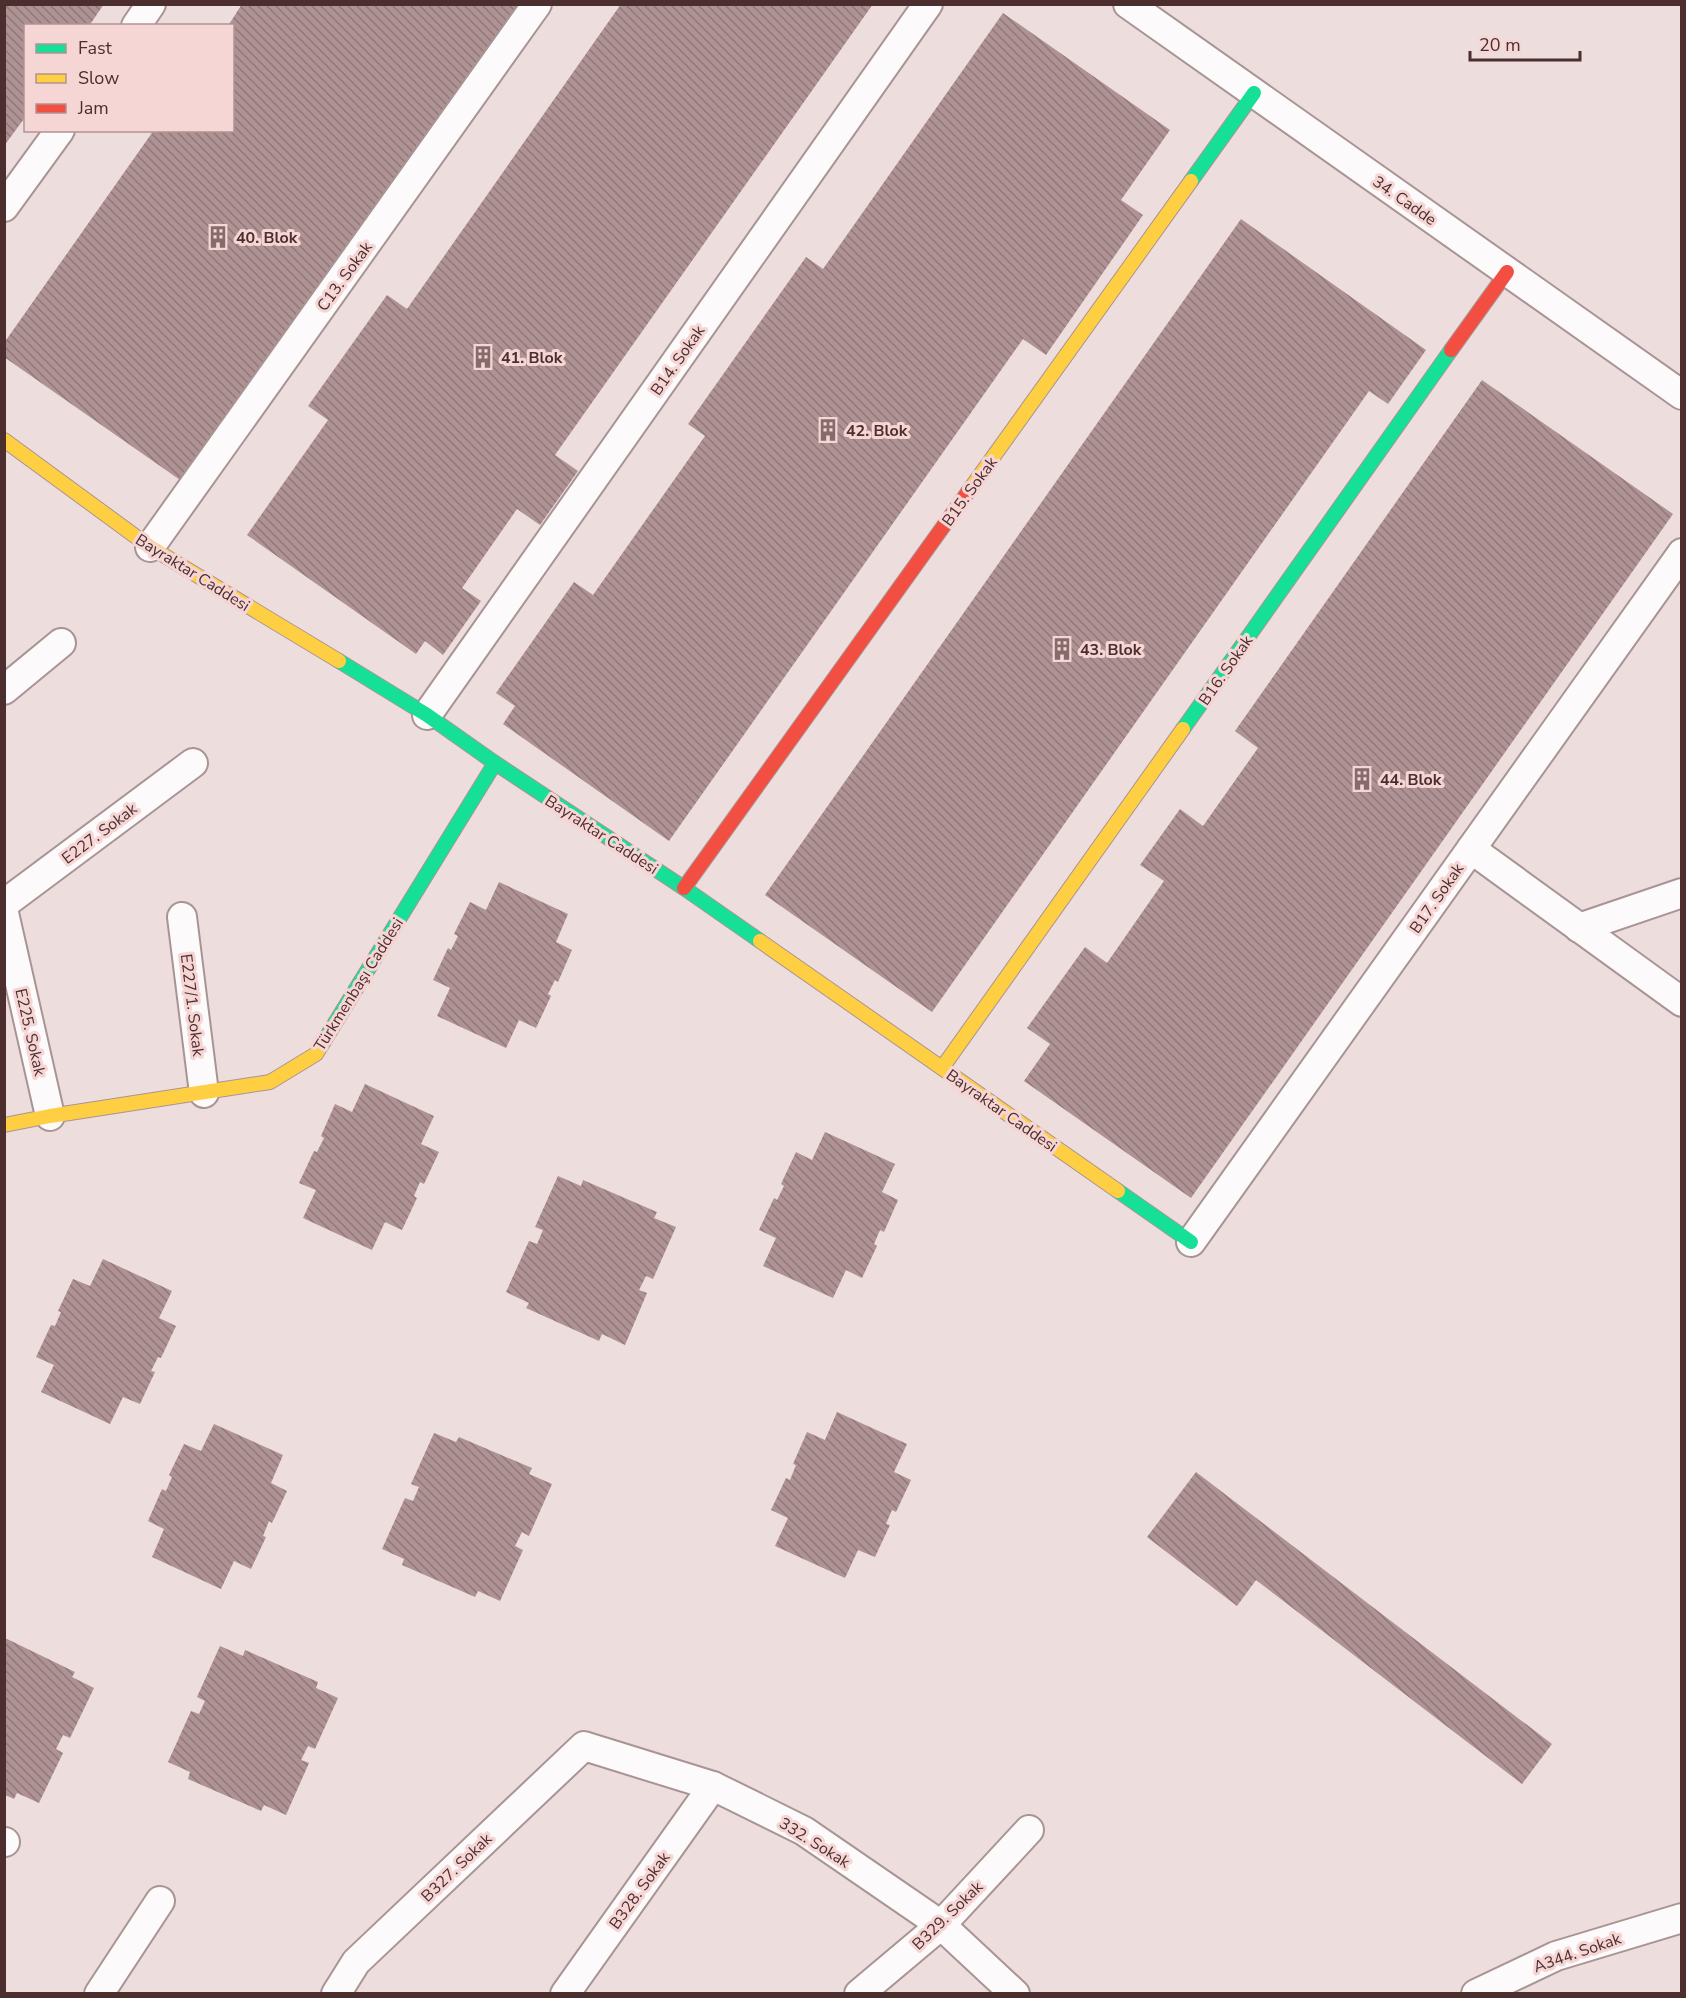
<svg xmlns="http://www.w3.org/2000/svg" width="1686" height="1998" font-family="'Nunito Sans',sans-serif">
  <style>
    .building { fill: url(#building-back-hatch) }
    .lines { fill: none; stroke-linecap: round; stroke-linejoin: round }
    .street-casing { stroke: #a99494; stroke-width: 32 }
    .fast-casing { stroke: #a99494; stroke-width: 16 }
    .slow-casing { stroke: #a99494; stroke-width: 16 }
    .jam-casing { stroke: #a99494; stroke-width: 16 }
    .street { stroke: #fcfafa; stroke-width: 28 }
    .fast { stroke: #16e098; stroke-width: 14 }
    .slow { stroke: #ffcf43; stroke-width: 14 }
    .jam { stroke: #f24e42; stroke-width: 14 }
    .labels { text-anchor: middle; stroke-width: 6; stroke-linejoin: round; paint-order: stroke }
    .street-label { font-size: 16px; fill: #4c2e2e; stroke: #f6d5d5 }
    .poi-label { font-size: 16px; font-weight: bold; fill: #4c2e2e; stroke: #f6d5d5; text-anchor: start }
  </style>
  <defs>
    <pattern id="building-back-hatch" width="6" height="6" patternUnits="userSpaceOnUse" patternTransform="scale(1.5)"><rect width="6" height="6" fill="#af9294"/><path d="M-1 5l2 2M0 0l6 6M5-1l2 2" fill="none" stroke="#917879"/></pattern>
  </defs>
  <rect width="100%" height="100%" fill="#edd"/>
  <g class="building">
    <path d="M 4,4 L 104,4 L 89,26 L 26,26 L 26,116 L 4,146 Z"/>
    <path d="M 242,4 L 520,4 L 183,482 L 4,357 L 4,343 L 154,130 L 232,130 L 232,26 L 228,26 Z"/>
    <path d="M 621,4 L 873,4 L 555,455 L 578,471 L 540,525 L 517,509 L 462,588 L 481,601 L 443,655 L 425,641 L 416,654 L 247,535 L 328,420 L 308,406 L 387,295 L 407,309 Z"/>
    <path d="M 1003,13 L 1170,130 L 1121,200 L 1143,215 L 1046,355 L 1023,339 L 669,841 L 503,724 L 515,706 L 496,693 L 574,582 L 593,595 L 705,436 L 688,424 L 806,257 L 823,269 Z"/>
    <path d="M 1241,219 L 1426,350 L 1388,404 L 1369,391 L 932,1012 L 765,895 Z"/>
    <path d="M 1482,380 L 1673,514 L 1191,1198 L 1024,1081 L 1050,1044 L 1027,1028 L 1085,947 L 1107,963 L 1164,881 L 1140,865 L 1180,809 L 1203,826 L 1258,748 L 1235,731 Z"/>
    <path d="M 499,882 L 568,914 L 556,942 L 572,950 L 558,982 L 555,980 L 548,994 L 551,996 L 536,1028 L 519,1020 L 506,1048 L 437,1016 L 450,988 L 433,980 L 448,948 L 451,950 L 458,936 L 454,934 L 470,902 L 486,910 Z"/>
    <path d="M 365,1084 L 434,1116 L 421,1144 L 439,1152 L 424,1184 L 420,1182 L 414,1196 L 417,1198 L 402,1230 L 385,1222 L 372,1250 L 303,1218 L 316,1190 L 299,1183 L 314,1151 L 317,1152 L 324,1138 L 321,1136 L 335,1104 L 352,1112 Z"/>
    <path d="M 825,1132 L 895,1164 L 882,1192 L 898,1200 L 884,1232 L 880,1230 L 874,1244 L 877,1246 L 862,1278 L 846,1270 L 833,1298 L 763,1266 L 776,1238 L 759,1230 L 774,1198 L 777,1200 L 784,1186 L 781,1184 L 796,1152 L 812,1160 Z"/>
    <path d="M 558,1176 L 581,1186 L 583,1180 L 657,1212 L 654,1218 L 676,1227 L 653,1279 L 646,1276 L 639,1290 L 647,1293 L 625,1345 L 602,1334 L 599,1341 L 526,1308 L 529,1303 L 506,1292 L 529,1241 L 537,1244 L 543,1230 L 535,1227 Z"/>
    <path d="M 103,1259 L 172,1291 L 159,1318 L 176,1326 L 161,1358 L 158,1357 L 151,1371 L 155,1372 L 140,1404 L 123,1397 L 110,1424 L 41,1392 L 54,1365 L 36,1357 L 51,1325 L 55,1326 L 61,1312 L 58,1311 L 73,1279 L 90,1286 Z"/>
    <path d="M 837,1412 L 907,1444 L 894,1472 L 911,1480 L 896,1512 L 892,1510 L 886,1524 L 890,1525 L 875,1557 L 858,1550 L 845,1578 L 775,1546 L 788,1518 L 771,1510 L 786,1478 L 790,1480 L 796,1465 L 793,1464 L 807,1432 L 825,1440 Z"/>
    <path d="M 214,1424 L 283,1455 L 271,1483 L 287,1491 L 272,1523 L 269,1521 L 263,1536 L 266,1537 L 251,1569 L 234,1561 L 221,1589 L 152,1557 L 164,1529 L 148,1521 L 162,1489 L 166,1491 L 172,1477 L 169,1475 L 184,1444 L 201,1451 Z"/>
    <path d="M 434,1433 L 456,1442 L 459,1437 L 532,1468 L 529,1474 L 552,1484 L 529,1536 L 522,1532 L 515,1546 L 523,1550 L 500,1601 L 478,1591 L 475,1597 L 402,1565 L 404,1559 L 382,1549 L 405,1498 L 413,1501 L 419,1487 L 411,1484 Z"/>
    <path d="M 1196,1472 L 1552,1744 L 1522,1784 L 1256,1580 L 1237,1606 L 1147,1537 Z"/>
    <path d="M 5,1638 L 75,1672 L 72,1677 L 94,1688 L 70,1738 L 63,1735 L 56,1749 L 63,1753 L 39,1803 L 17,1793 L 14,1799 L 5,1795 Z"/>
    <path d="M 220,1646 L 243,1656 L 245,1650 L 318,1682 L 316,1688 L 338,1698 L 315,1749 L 308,1746 L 301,1760 L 309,1763 L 286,1815 L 264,1805 L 261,1811 L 188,1779 L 190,1772 L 168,1762 L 191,1711 L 199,1714 L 205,1701 L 197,1697 Z"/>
  </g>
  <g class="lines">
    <g class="street-casing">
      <g id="street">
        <path d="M 1128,4 L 1682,395"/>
        <path d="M 136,26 L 151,4"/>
        <path d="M 4,207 L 60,130"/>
        <path d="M 150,547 L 537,4"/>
        <path d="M 4,690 L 61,643"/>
        <path d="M 427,715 L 928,4"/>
        <path d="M 1471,849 L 1682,1002"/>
        <path d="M 4,904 L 193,763"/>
        <path d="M 4,913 L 50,1116"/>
        <path d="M 182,917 L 204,1093"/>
        <path d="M 1579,928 L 1682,893"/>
        <path d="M 1191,1242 L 1682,553"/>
        <path d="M 4,1842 L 5,1842"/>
        <path d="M 99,1994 L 160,1901"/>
        <path d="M 336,1994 L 356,1962 L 584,1746 L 713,1786 L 804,1831 L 941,1925 L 1015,1994"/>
        <path d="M 565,1994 L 713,1786"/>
        <path d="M 859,1994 L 941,1925 L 1029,1830"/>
        <path d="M 1476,1994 L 1556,1956 L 1682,1918"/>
      </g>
    </g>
    <g class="fast-casing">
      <g id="fast">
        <path d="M 1191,181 L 1254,93"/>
        <path d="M 339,661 L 427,715 L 495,763 L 684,888 L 760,941"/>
        <path d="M 1183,729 L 1451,350"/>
        <path d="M 324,1041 L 495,763"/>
        <path d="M 1118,1191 L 1191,1242"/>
      </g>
    </g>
    <g class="slow-casing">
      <g id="slow">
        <path d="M 4,440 L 150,547 L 339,661"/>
        <path d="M 968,492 L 1191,181"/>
        <path d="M 760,941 L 1118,1191"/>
        <path d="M 942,1068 L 1183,729"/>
        <path d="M 4,1125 L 50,1116 L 270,1082 L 316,1054 L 324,1041"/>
      </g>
    </g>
    <g class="jam-casing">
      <g id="jam">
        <path d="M 1451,350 L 1507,272"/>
        <path d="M 684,888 L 968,492"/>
      </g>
    </g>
    <use href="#street" class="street"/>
    <use href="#fast" class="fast"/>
    <use href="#slow" class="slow"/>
    <use href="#jam" class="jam"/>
  </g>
  <defs>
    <g id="building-bare" transform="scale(1.8)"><path d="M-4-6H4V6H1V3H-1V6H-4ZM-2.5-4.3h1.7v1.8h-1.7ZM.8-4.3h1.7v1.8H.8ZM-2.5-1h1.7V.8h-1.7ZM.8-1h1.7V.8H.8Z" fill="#856b6b" stroke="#f6d5d5" stroke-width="2.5" paint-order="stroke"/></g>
  </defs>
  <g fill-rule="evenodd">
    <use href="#building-bare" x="218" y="237"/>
    <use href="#building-bare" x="483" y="357"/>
    <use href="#building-bare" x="828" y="430"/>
    <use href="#building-bare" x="1062" y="649"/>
    <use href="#building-bare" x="1362" y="779"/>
  </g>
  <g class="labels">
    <g class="street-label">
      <text transform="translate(1405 200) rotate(35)" y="6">34. Cadde</text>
      <text transform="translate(344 276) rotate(-54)" y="6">C13. Sokak</text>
      <text transform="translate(677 360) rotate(-55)" y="6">B14. Sokak</text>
      <text transform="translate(969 491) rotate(-54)" y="6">B15. Sokak</text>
      <text transform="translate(193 572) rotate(32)" y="6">Bayraktar Caddesi</text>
      <text transform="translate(1225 670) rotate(-55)" y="6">B16. Sokak</text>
      <text transform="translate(99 833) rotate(-37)" y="6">E227. Sokak</text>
      <text transform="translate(602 834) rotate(33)" y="6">Bayraktar Caddesi</text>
      <text transform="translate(1436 898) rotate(-55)" y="6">B17. Sokak</text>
      <text transform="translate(358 984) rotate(-58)" y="6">Türkmenbaşı Caddesi</text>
      <text transform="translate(193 1005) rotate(83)" y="6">E227/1. Sokak</text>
      <text transform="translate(31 1032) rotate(77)" y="6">E225. Sokak</text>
      <text transform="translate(1002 1110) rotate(35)" y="6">Bayraktar Caddesi</text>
      <text transform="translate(815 1842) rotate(32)" y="6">332. Sokak</text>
      <text transform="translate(456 1867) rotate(-44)" y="6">B327. Sokak</text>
      <text transform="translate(639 1890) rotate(-54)" y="6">B328. Sokak</text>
      <text transform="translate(947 1915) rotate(-44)" y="6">B329. Sokak</text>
      <text transform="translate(1577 1952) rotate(-19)" y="6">A344. Sokak</text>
    </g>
    <g class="poi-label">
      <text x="236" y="243">40. Blok</text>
      <text x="501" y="363">41. Blok</text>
      <text x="846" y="436">42. Blok</text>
      <text x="1080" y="655">43. Blok</text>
      <text x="1380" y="785">44. Blok</text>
    </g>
  </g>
  <rect width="1686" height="1998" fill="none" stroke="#4c2e2e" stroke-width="12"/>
  <rect x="24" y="24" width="210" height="108" fill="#f6d5d5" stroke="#b29292" stroke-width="1.5"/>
  <rect x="36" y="44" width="30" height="9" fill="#16e098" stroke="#b29292" stroke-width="1.5"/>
  <text x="78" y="54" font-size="18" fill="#4c2e2e">Fast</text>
  <rect x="36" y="74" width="30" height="9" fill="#ffcf43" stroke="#b29292" stroke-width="1.5"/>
  <text x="78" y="84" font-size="18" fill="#4c2e2e">Slow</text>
  <rect x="36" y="104" width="30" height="9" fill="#f24e42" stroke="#b29292" stroke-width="1.5"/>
  <text x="78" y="114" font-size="18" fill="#4c2e2e">Jam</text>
  <path d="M1470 51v9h110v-9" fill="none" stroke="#4c2e2e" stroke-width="3"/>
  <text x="1479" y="51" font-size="18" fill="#4c2e2e" stroke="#f6d5d5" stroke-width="4.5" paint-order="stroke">20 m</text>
</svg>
